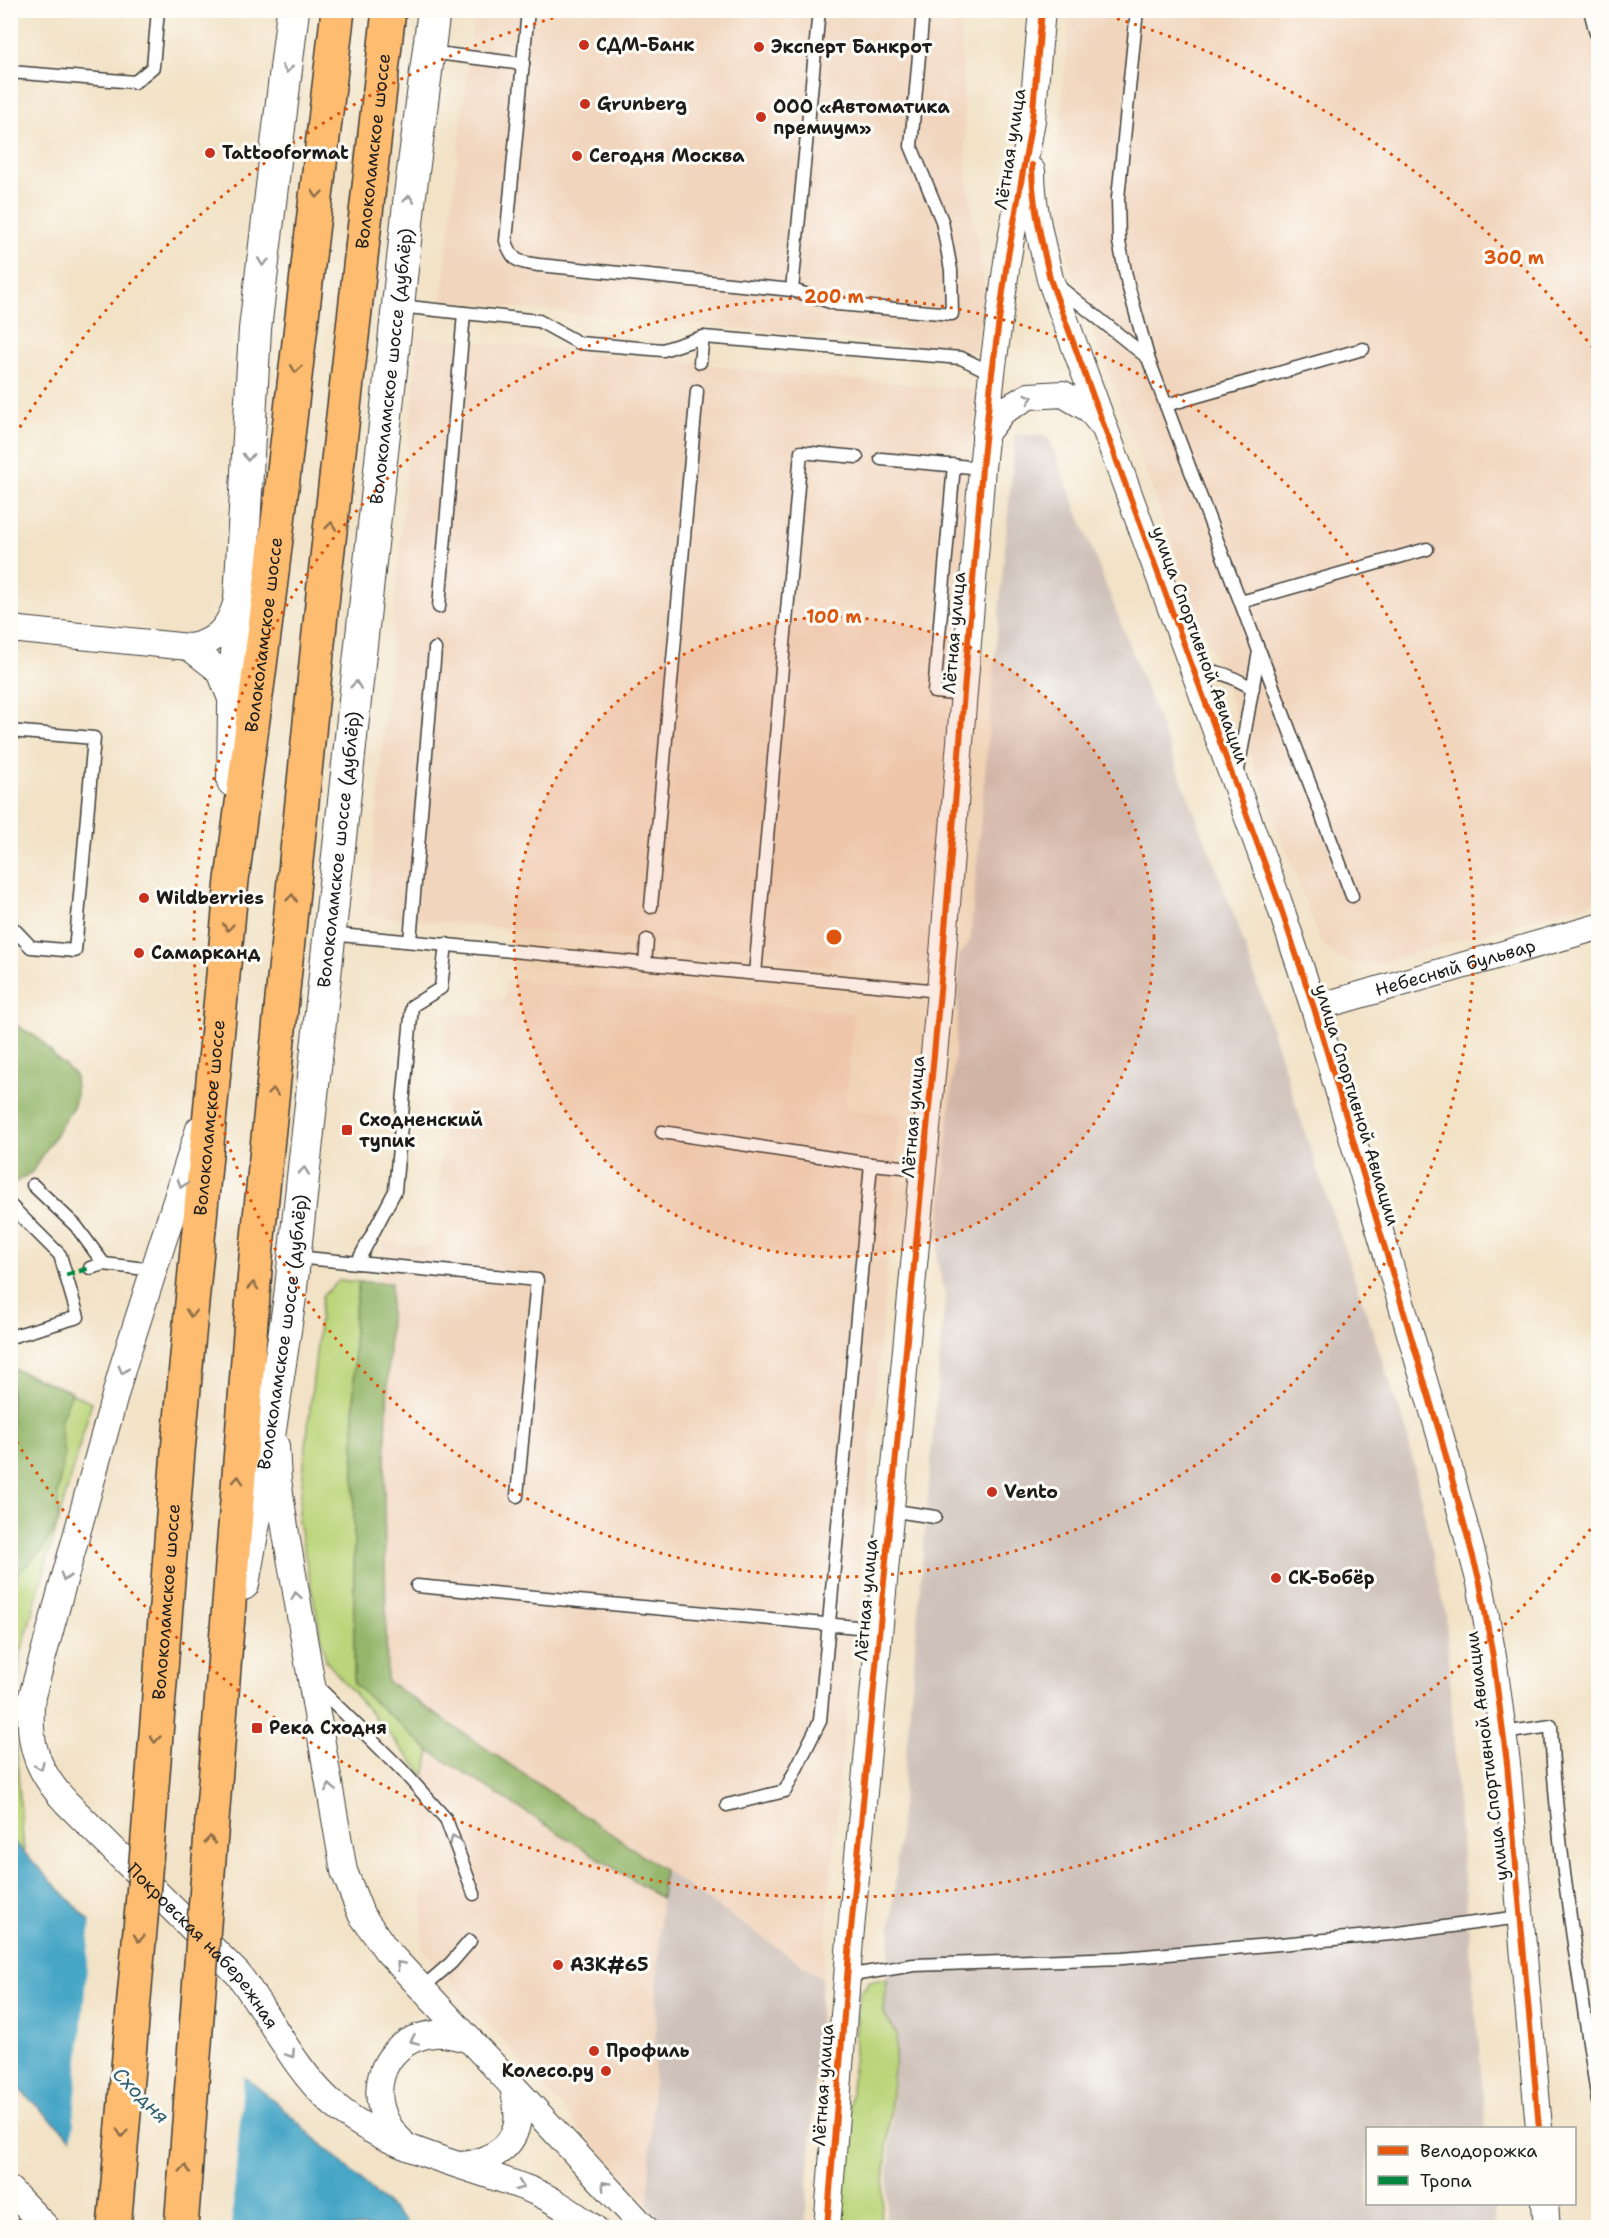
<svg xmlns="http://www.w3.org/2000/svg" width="1609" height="2238" font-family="'Shantell Sans',sans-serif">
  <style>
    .built { fill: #f1d5bd }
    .industrial { fill: #cec1ba }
    .green { fill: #bbd57a; stroke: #6c784b; stroke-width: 1.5 }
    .forest { fill: #94b66a; stroke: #586943; stroke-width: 1.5 }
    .water { fill: #46a6c6; stroke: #316171; stroke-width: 1.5 }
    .pier { fill: #f2e2c6 }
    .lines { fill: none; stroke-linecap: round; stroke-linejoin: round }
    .service-casing { stroke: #3c3a36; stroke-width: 15 }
    .minor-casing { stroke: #3c3a36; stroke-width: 28 }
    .tertiary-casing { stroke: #3c3a36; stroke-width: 34 }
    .primary-casing { stroke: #3c3a36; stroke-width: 36 }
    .service { stroke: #fff; stroke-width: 12 }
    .minor { stroke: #fff; stroke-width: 26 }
    .tertiary { stroke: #fff; stroke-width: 32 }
    .primary { stroke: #fdbc70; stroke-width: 33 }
    .primary-bridge-casing { stroke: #3c3a36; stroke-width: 36; stroke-linecap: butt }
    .primary-bridge { stroke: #fdbc70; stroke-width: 33 }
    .quiet { stroke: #00873e; stroke-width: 4.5; stroke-dasharray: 9 4.5; stroke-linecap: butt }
    .cycleway-casing { stroke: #fdfcf7; stroke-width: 10 }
    .cycleway { stroke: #e8590c; stroke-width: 6 }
    .oneway { stroke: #999 }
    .oneway2 { stroke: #8c6c46 }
    .ring { fill: none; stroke: #de560d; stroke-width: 3; stroke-dasharray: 3 6 }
    .poi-dot { fill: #c8321e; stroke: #fdfcf7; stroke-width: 2 }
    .labels { text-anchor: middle; stroke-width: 6; stroke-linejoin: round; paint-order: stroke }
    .poi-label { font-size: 18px; font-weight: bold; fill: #1c1c1c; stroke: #fdfcf7; text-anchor: start }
    .street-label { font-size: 18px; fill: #1c1c1c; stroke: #fdfcf7 }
    .water-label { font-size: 20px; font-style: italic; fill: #316171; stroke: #fdfcf7 }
    .centre { fill: #de560d; stroke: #fdfcf7; stroke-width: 3 }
    .ring-label { font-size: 18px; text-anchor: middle; font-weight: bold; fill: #de560d; stroke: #fdfcf7; stroke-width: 6; stroke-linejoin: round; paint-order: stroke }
  </style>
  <rect width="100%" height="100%" fill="#fdfcf7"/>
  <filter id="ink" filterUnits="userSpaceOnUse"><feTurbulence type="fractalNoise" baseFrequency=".0167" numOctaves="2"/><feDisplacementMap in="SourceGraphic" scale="12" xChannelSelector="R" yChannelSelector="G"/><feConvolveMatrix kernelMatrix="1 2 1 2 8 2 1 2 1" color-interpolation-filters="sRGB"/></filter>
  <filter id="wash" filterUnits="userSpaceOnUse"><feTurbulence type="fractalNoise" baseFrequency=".008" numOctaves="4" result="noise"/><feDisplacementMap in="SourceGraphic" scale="24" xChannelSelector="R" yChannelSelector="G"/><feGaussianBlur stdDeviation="1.35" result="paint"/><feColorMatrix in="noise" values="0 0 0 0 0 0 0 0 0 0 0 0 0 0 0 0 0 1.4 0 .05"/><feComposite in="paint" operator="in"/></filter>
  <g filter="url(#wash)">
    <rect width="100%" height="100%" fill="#f2e2c6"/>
    <g class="built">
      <path d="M 474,11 L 960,11 L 967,177 L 984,285 L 976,351 L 442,301 Z"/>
      <path d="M 1070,11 L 1598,11 L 1598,900 L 1375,964 L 1351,963 L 1336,957 L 1320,941 L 1075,283 L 1065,237 L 1059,195 L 1058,149 Z"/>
      <path d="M 418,337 L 690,361 L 712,364 L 712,366 L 772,373 L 977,390 L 927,964 L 832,956 L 830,966 L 783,962 L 783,953 L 368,916 Z"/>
      <path d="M 507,979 L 854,1013 L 845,1109 L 901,1115 L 822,1978 L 387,1681 L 384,1502 L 391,1284 L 380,1282 L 384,1242 L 433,1247 L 448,1075 L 440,1074 L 447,1012 L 482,1015 L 484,998 L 504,999 Z"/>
      <path d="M 430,1751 L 661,1898 L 648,2206 L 422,1948 L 425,1776 Z"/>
    </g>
    <g class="industrial">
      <path d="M 1015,434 L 1048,436 L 1237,922 L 1314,1160 L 1406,1429 L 1446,1615 L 1459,1821 L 1486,2128 L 1368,2128 L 1368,2204 L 1493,2204 L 1495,2227 L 885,2227 L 897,2035 L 884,2013 L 945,1295 L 937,1258 L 958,1015 L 958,957 L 970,941 Z"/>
      <path d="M 664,1870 L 822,1978 L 805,2227 L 669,2227 L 648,2206 L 661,1898 Z"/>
    </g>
    <g class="green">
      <path d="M 340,1280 L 359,1282 L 354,1316 L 354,1684 L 430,1751 L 425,1776 L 326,1661 L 298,1521 L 322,1296 Z"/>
      <path d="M 10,1368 L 92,1402 L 20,1656 L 14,1724 L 24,1852 L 10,1839 Z"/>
      <path d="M 887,1979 L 884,2013 L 897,2034 L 880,2227 L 840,2227 L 859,1994 L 870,1981 Z"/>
    </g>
    <g class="forest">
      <path d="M 11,1022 L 41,1040 L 55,1057 L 75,1075 L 76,1095 L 74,1105 L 32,1172 L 11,1185 Z"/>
      <path d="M 359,1282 L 391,1283 L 384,1502 L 387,1681 L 664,1870 L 661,1898 L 430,1751 L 354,1684 L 354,1316 Z"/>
      <path d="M 11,1368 L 72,1392 L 60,1422 L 64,1456 L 58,1489 L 58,1522 L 42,1551 L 18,1572 L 11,1596 Z"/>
      <path d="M 11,1626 L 15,1668 L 11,1695 L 10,1695 Z"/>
    </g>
    <path class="water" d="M 11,1839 L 228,2064 L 276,2102 L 411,2227 L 168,2227 L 11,2082 Z"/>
    <path class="pier" d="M 91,1918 L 230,2062 L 244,2073 L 231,2228 L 163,2228 L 72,2141 Z"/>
  </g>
  <g filter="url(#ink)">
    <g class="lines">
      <g class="service-casing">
        <g id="service">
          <path d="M 528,10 L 506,241 C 513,262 518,262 539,265 L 792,290 L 837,304 L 952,314 L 951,270 L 942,221 L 911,146 L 923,10"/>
          <path d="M 1137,10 L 1118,198 L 1119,242 L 1128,285 L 1148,357"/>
          <path d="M 1590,10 L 1598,41"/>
          <path d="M 429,52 L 523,64"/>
          <path d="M 10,72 L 135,82 L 153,67 L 158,10"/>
          <path d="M 1058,286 L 1148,358 L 1259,651 L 1237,776"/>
          <path d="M 792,290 L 819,10"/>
          <path d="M 399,306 L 539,321 L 579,343 L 663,350 L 703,337 L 961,358 L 992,373"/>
          <path d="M 700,362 L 703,337"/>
          <path d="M 1166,405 L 1363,349"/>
          <path d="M 881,459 L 982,468"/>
          <path d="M 954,465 L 934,692 L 964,695"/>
          <path d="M 1241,602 L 1427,549"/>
          <path d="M 439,607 L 464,313"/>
          <path d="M 1260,652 L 1352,896"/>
          <path d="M 1195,675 C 1218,666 1232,678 1253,688"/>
          <path d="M 10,731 L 94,738 L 75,951 L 31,947 L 10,925"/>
          <path d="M 651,907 L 697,391"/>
          <path d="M 329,934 L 940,991"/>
          <path d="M 410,941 L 435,649"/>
          <path d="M 645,963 L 647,940"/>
          <path d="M 755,974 L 801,452 L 857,457"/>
          <path d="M 662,1132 L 871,1164 L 924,1169"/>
          <path d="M 33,1185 L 76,1226 L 104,1264"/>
          <path d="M 10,1205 L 60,1255 L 78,1317 L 10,1337"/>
          <path d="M 295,1257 L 537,1280 L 517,1496"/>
          <path d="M 357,1263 L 395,1191 L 412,1006 L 441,988 L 446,944"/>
          <path d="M 90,1268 L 104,1264 L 154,1270"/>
          <path d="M 889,1510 L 935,1517"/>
          <path d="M 417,1586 L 878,1629"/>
          <path d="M 317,1686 L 401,1769 L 446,1819 L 474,1894"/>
          <path d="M 1503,1733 L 1551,1726 C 1556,1852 1580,1977 1598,2102"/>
          <path d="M 727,1805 L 785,1791 L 820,1721 L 871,1164"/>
          <path d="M 846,1976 L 914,1965 L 1123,1958 L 1391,1934 L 1520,1917"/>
          <path d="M 422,1988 L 451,1963 L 470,1941"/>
        </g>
      </g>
      <g class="minor-casing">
        <g id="minor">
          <path d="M 1032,171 C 1032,207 1042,244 1050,279 L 1278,900 L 1314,1008 L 1441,1438 L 1480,1583 L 1493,1657 L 1507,1763 L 1539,2128"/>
          <path d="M 985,434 L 1003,411 L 1029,396 L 1063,394 L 1089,409 L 1102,425"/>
          <path d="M 10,629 L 189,647 C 217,643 229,627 237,601"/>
          <path d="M 189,647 L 220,671 L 233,704"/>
          <path id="s1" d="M 1314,1008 L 1598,927"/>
          <path id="s2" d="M 199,1129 L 124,1363 L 32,1696 C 27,1740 35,1769 66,1802 L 238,1974 C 270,2016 293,2068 332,2103 C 384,2149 460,2163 523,2187 C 549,2196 571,2212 594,2228"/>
          <path d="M 276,1446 L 278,1480 L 286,1534 L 344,1871 L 361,1914 L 387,1951 L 645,2228"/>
          <path d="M 401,2141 C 362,2104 377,2040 434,2034 C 446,2033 459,2037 470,2040"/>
          <path d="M 459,2165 C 483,2164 512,2151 517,2124 C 519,2111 515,2098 513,2086"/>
          <path d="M 10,2190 L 47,2228"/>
          <path d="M 1545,2204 L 1547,2228"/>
          <path d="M 827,2228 L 850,1940 L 940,991 L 982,468 L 992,373 L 1007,262 L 1032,120 L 1042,10"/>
        </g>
      </g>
      <g class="tertiary-casing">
        <g id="tertiary">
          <path d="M 233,781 L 234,707 L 255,329 L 293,10"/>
          <path id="s3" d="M 243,1584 L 266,1456 L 290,1297 L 410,195 L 434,10"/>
        </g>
      </g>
      <g class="primary-casing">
        <g id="primary">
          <path id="s4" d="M 148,1838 L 178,1451 L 232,880 L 271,581 L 338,10"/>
          <path id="s5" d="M 206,1898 L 256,1257 L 324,584 L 389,10"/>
        </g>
      </g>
      <use href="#service" class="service"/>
      <use href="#minor" class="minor"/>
      <use href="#tertiary" class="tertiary"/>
      <use href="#primary" class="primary"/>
      <g class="primary-bridge-casing">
        <g id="primary-bridge">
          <path d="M 114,2228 L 148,1838"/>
          <path d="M 181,2228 L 206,1898"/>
        </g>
      </g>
      <use href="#primary-bridge" class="primary-bridge"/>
      <path class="quiet" d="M 66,1275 L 90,1268"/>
      <g class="cycleway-casing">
        <g id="cycleway">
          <path d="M 1032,165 C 1032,204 1042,242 1050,279 L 1278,900 L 1314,1008 L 1441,1438 L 1480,1583 L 1493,1657 L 1507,1763 L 1539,2128"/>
          <path d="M 827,2228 L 850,1940 L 940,991 L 982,468 L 992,373 L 1007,262 L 1032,120 L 1042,10"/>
        </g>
      </g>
      <use href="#cycleway" class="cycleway"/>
    </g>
    <defs><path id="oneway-chevron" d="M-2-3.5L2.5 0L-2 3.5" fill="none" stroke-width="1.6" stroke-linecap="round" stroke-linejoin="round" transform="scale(1.5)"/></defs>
    <g class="oneway">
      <use href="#oneway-chevron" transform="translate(287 69) rotate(97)"/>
      <use href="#oneway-chevron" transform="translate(409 199) rotate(-83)"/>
      <use href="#oneway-chevron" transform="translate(263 262) rotate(97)"/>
      <use href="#oneway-chevron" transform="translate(1029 398) rotate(-18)"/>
      <use href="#oneway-chevron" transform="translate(248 457) rotate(93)"/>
      <use href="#oneway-chevron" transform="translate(356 685) rotate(-84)"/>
      <use href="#oneway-chevron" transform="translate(304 1171) rotate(-84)"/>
      <use href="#oneway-chevron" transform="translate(182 1184) rotate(108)"/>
      <use href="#oneway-chevron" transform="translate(123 1370) rotate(106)"/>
      <use href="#oneway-chevron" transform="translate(65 1577) rotate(106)"/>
      <use href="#oneway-chevron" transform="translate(296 1596) rotate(-100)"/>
      <use href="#oneway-chevron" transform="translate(40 1766) rotate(65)"/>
      <use href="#oneway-chevron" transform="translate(330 1788) rotate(-100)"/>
      <use href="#oneway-chevron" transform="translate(454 1839) rotate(-112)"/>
      <use href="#oneway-chevron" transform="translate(400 1965) rotate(-133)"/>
      <use href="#oneway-chevron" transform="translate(414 2040) rotate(156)"/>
      <use href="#oneway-chevron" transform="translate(291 2054) rotate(57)"/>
      <use href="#oneway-chevron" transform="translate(605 2185) rotate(-133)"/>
      <use href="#oneway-chevron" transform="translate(520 2186) rotate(20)"/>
    </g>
    <g class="oneway2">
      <use href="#oneway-chevron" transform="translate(317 194) rotate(96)"/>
      <use href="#oneway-chevron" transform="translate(296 369) rotate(97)"/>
      <use href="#oneway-chevron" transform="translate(331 526) rotate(-83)"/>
      <use href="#oneway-chevron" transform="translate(292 898) rotate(-84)"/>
      <use href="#oneway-chevron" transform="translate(228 927) rotate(95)"/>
      <use href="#oneway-chevron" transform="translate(273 1092) rotate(-84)"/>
      <use href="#oneway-chevron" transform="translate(253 1286) rotate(-86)"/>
      <use href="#oneway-chevron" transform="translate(191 1313) rotate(95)"/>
      <use href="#oneway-chevron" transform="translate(238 1480) rotate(-86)"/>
      <use href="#oneway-chevron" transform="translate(155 1739) rotate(94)"/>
      <use href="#oneway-chevron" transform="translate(210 1840) rotate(-86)"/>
      <use href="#oneway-chevron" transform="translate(139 1938) rotate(95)"/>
      <use href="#oneway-chevron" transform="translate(122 2133) rotate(95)"/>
      <use href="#oneway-chevron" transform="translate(185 2169) rotate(-86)"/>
    </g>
  </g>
  <circle cx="834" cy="937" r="320" fill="#de560d" fill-opacity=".12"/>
  <g class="ring">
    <circle cx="834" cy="937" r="320"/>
    <circle cx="834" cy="937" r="640"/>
    <path d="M1596 1522A961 961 0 0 1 15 1439M15 435A961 961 0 0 1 577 11M1091 11A961 961 0 0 1 1596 352"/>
  </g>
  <g class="poi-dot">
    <circle cx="584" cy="45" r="6"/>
    <circle cx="759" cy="47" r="6"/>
    <circle cx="585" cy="104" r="6"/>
    <circle cx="761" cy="117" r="6"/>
    <circle cx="210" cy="153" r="6"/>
    <circle cx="577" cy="156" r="6"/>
    <circle cx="144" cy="898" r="6"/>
    <circle cx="139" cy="953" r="6"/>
    <rect x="341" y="1124" width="12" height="12" rx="3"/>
    <circle cx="992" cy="1492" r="6"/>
    <circle cx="1276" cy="1578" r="6"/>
    <rect x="251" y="1722" width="12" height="12" rx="3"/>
    <circle cx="558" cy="1965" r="6"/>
    <circle cx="594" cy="2051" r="6"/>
    <circle cx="606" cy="2071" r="6"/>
  </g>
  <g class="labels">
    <g class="poi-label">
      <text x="596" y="51">СДМ-Банк</text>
      <text x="771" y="53">Эксперт Банкрот</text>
      <text x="597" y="110">Grunberg</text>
      <text x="773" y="113">ООО «Автоматика<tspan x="773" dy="21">премиум»</tspan></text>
      <text x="222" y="159">Tattooformat</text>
      <text x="589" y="162">Сегодня Москва</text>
      <text x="156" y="904">Wildberries</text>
      <text x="151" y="959">Самарканд</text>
      <text x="359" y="1126">Сходненский<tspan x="359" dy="21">тупик</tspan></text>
      <text x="1004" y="1498">Vento</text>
      <text x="1288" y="1584">СК-Бобёр</text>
      <text x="269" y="1734">Река Сходня</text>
      <text x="570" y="1971">АЗК#65</text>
      <text x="606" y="2057">Профиль</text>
      <text x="594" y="2077" text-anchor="end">Колесо.ру</text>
    </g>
    <g class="street-label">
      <text transform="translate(1010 149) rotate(-81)" y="6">Лётная улица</text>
      <text dy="6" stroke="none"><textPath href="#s5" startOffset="1755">Волоколамское шоссе</textPath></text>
      <text dy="6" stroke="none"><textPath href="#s3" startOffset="1227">Волоколамское шоссе (дублёр)</textPath></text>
      <text transform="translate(954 633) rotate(-85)" y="6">Лётная улица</text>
      <text dy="6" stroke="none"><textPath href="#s4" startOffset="1209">Волоколамское шоссе</textPath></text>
      <text transform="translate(1200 645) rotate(70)" y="6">улица Спортивной Авиации</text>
      <text dy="6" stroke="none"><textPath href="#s3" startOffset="741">Волоколамское шоссе (дублёр)</textPath></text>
      <text dy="6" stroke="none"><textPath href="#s1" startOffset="147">Небесный бульвар</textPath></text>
      <text transform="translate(1357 1105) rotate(73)" y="6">улица Спортивной Авиации</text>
      <text dy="6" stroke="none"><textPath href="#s4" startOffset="723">Волоколамское шоссе</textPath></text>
      <text transform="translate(913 1117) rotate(-85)" y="6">Лётная улица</text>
      <text dy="6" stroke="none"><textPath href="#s3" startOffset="255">Волоколамское шоссе (дублёр)</textPath></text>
      <text transform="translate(866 1600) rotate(-85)" y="6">Лётная улица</text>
      <text dy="6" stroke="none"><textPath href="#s4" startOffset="237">Волоколамское шоссе</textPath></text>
      <text transform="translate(1487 1756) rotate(-97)" y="6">улица Спортивной Авиации</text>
      <text dy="6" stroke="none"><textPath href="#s2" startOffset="906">Покровская набережная</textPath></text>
      <text transform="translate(823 2085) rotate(-86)" y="6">Лётная улица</text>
    </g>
    <g class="water-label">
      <text transform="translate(141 2095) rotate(45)" y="7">Сходня</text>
    </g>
  </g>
  <circle cx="834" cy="937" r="9" class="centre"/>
  <g class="ring-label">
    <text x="1514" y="264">300 m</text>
    <text x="834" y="303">200 m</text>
    <text x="834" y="623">100 m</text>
  </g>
  <rect width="1609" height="2238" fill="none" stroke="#fdfcf7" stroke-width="36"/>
  <rect x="1366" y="2127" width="210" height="78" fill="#fdfcf7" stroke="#a3a29f" stroke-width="1.5"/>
  <rect x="1378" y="2146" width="30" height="9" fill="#e8590c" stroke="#a3a29f" stroke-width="1.5"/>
  <text x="1420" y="2157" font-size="18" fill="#1c1c1c">Велодорожка</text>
  <rect x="1378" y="2176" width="30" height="9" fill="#00873e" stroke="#a3a29f" stroke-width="1.5"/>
  <text x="1420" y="2187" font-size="18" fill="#1c1c1c">Тропа</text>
</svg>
